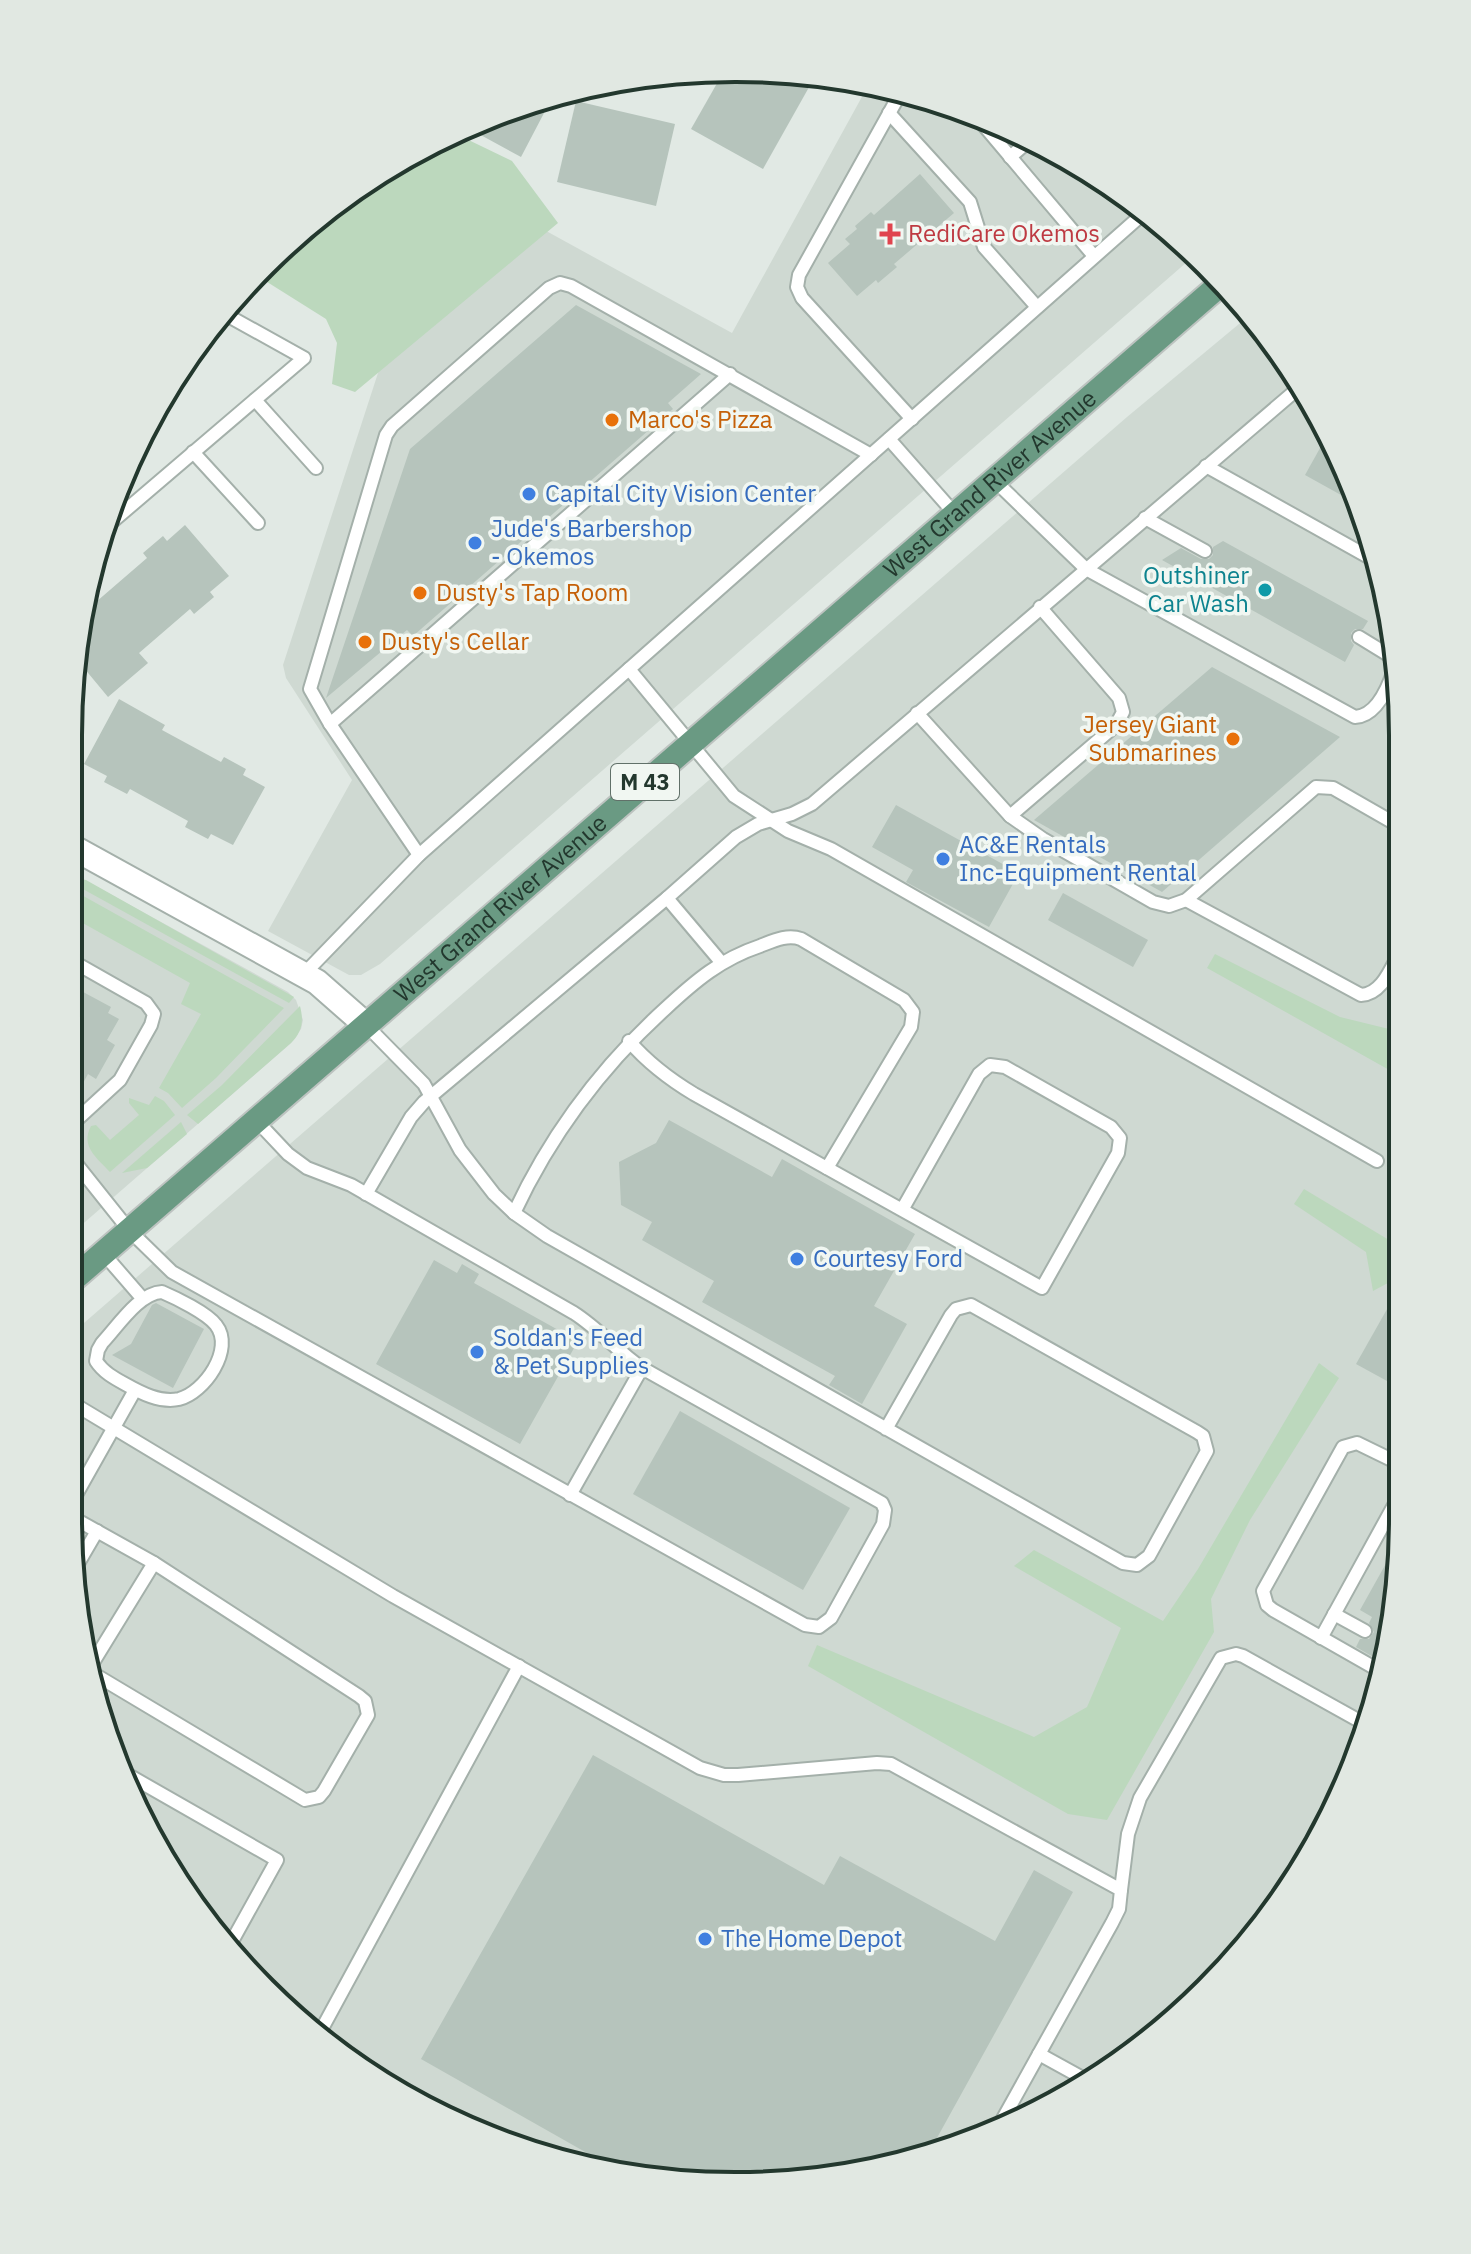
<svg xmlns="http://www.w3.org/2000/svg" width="1471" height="2254" font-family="'IBM Plex Sans',sans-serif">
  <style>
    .built { fill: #cfd9d2 }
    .green { fill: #bcd8bd }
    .building { fill: #b6c4bc }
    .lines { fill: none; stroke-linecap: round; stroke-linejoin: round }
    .lane-casing { stroke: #a4b0aa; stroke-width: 16 }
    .street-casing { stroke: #a4b0aa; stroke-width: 28 }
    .primary-casing { stroke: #bdc3c0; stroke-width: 28 }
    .lane { stroke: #fff; stroke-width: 12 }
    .street { stroke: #fff; stroke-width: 24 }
    .primary { stroke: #6a9a83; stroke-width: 24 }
    .health-dot { fill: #e0444e; stroke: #f1f7f2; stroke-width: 3 }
    .food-dot { fill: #e8710a; stroke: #f1f7f2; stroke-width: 3 }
    .shop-dot { fill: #3f7fe0; stroke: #f1f7f2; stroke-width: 3 }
    .culture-dot { fill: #0f9aa8; stroke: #f1f7f2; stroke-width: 3 }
    .labels { text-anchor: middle; stroke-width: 7; stroke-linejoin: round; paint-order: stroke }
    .shield { fill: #f1f7f2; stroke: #617169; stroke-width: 2 }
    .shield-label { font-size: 22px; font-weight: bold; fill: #23382e }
    .health-label { font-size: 24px; fill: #be3a42; stroke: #f1f7f2; text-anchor: start }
    .food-label { font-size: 24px; fill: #c56008; stroke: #f1f7f2; text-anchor: start }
    .street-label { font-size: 24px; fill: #23382e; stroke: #f1f7f2 }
    .shop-label { font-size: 24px; fill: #366cbe; stroke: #f1f7f2; text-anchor: start }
    .culture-label { font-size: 24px; fill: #0d838f; stroke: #f1f7f2; text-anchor: end }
    .rim { fill: none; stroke: #23382e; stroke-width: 4 }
  </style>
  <rect width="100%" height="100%" fill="#e1e9e4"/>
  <g class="built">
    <path d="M 869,84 L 950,103 L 1069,157 L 1175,233 L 1195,255 L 380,964 L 361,975 L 349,975 L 268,931 L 352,780 L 286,678 L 283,665 L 392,330 L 446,176 L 732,333 Z"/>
    <path d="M 1251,314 L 1265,330 L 1334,441 L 1380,563 L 1402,692 L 1397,1605 L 1352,1774 L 1238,1958 L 1070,2096 L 908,2163 L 692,2185 L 520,2150 L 329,2048 L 181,1890 L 103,1733 L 68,1518 L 69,1336 L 1127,417 Z"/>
    <path d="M 72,873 L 288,992 L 296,1000 L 303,1020 L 301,1029 L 291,1043 L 70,1235 Z"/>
  </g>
  <g class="green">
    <path d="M 452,132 L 512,161 L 558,223 L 355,392 L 332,384 L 337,343 L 326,319 L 256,275 L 329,206 L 440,137 Z"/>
    <path d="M 80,879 L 86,880 L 294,997 L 289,1003 L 72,883 Z"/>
    <path d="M 78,893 L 284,1008 L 216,1078 L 182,1108 L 168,1093 L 159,1088 L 201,1014 L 181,1004 L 190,983 L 72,917 L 72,902 Z"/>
    <path d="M 1215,954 L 1340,1017 L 1389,1029 L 1400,1018 L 1400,1076 L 1207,968 Z"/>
    <path d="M 300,1006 C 304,1021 302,1032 291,1043 L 198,1124 L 187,1115 L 222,1085 Z"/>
    <path d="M 155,1096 L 164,1101 L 175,1115 L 110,1172 C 97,1158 80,1146 91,1126 L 96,1125 L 110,1140 L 139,1115 L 129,1103 L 129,1098 L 149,1105 Z"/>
    <path d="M 181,1122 L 187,1134 L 147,1168 L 122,1173 Z"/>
    <path d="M 1304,1189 L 1389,1240 L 1399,1216 L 1399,1277 L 1373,1291 L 1366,1252 L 1294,1204 Z"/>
    <path d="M 1319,1363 L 1339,1378 L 1250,1520 L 1211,1599 L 1214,1632 L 1107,1820 L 1068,1814 L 808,1666 L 817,1645 L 1034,1737 L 1087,1707 L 1121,1628 L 1014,1566 L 1034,1550 L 1163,1621 L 1198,1569 Z"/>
  </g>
  <g class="building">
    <path d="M 724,71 L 817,73 L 763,169 L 691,129 Z"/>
    <path d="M 554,94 L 521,157 L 466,127 L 477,123 Z"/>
    <path d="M 576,101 L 675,124 L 656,206 L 557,182 Z"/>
    <path d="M 920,174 L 954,213 L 894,264 L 897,267 L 878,283 L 876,280 L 857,296 L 828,263 L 850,244 L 845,239 L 857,229 L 855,226 L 871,212 L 874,215 Z"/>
    <path d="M 576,305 L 701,374 L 668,403 L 673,409 L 413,636 L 407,630 L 326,698 L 410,449 Z"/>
    <path d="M 1329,432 L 1334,441 L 1359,505 L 1305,475 Z"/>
    <path d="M 185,525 L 229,576 L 210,592 L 214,597 L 194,614 L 190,609 L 139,653 L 148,663 L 108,697 L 74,656 L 88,593 L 96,602 L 147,558 L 143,553 L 163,536 L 167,541 Z"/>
    <path d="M 1223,541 L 1368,621 L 1363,629 L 1355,629 L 1351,633 L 1351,641 L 1354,645 L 1345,662 L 1162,560 L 1181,548 L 1201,559 L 1209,559 L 1213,555 L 1213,547 Z"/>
    <path d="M 1212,667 L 1340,737 L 1162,892 L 1034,820 Z"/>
    <path d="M 119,699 L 165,725 L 162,730 L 221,762 L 224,757 L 246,769 L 243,775 L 265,787 L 233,845 L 211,834 L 208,839 L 185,827 L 188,821 L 130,789 L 127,794 L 104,782 L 107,776 L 84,764 Z"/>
    <path d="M 896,805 L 1019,873 L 989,927 L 906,882 L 913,870 L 872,847 Z"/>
    <path d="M 1063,893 L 1148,940 L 1133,967 L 1048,920 Z"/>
    <path d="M 72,986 L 111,1007 L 108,1013 L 119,1019 L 107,1040 L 115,1045 L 96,1079 L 88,1074 L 71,1105 Z"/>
    <path d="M 669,1120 L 772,1177 L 782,1159 L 915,1234 L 874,1306 L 907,1324 L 862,1404 L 829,1385 L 835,1376 L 702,1302 L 714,1281 L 642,1240 L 652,1222 L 621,1205 L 619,1162 L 656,1143 Z"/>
    <path d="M 434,1260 L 457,1273 L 462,1264 L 479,1274 L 474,1283 L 578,1341 L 520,1444 L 376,1364 Z"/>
    <path d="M 1399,1288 L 1398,1387 L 1356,1364 Z"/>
    <path d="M 156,1303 L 204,1329 L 173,1388 L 112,1355 L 131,1344 L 152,1305 Z"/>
    <path d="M 680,1411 L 850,1508 L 803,1590 L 633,1494 Z"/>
    <path d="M 1398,1542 L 1397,1605 L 1382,1662 L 1356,1647 L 1360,1639 L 1369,1639 L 1374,1632 L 1369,1623 L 1372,1617 L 1360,1610 Z"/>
    <path d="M 593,1755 L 824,1885 L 840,1856 L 995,1941 L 1034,1870 L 1073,1892 L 927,2156 L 908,2163 L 692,2185 L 617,2170 L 421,2059 Z"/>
  </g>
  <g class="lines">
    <g class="lane-casing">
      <g id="lane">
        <path d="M 901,92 L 799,275 L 797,287 L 802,298 L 912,419"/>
        <path d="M 889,113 L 970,202 L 984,247 L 1037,307"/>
        <path d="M 975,115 L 1094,256"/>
        <path d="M 1010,157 L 1030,140"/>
        <path d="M 255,400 L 316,468"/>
        <path d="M 889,439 L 955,514"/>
        <path d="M 193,452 L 258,523"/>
        <path d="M 1206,466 L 1381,564"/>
        <path d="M 994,480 L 1086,569 L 1355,717 C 1376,716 1388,688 1394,670 L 1390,656 L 1359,637"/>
        <path d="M 1145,518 L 1205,551"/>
        <path d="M 106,527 L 304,358 L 223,313"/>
        <path d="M 629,669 L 734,796 L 788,831 L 831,849 L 1377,1161"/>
        <path d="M 917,713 L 1010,816 L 1116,725 L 1123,712 L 1119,698 L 1040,607"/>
        <path d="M 330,724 L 730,374"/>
        <path d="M 1010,816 L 1043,839 L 1153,902 L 1169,906 L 1186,900 L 1316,787 L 1333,788 L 1401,827"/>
        <path d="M 419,855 L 330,724 L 310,689 L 386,435 L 392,426 L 549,288 L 560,283 L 571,286 L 871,455"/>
        <path d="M 667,898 L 721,962"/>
        <path d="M 1186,900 L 1361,995 C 1382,994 1391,968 1400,952"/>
        <path d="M 304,974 L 419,855 L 1145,212"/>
        <path d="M 366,1025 L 424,1084 L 460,1150 L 494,1194 L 514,1213 L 547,1236 L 1123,1563 L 1137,1565 L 1149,1556 L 1207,1451 L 1203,1436 L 1197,1432 L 971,1305 L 956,1309 L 951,1315 L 886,1429"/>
        <path d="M 629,1041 C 648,1063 669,1079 694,1094 L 1042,1288 L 1118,1153 L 1120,1138 L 1111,1127 L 1005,1067 L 990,1065 L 979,1074 L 902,1210"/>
        <path d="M 71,1125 L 120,1080 L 151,1025 L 154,1014 L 146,1003 L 72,961"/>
        <path d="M 70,1156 L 129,1230 L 172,1272 L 805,1625 L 819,1627 L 831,1618 L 883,1524 L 885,1510 L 882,1503 L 642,1368 C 617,1351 599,1329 574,1313 L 351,1185 L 307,1168 L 288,1154 L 256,1120"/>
        <path d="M 366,1194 L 411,1117 L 424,1102 L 667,898 L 736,837 L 758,824 L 792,814 L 812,804 L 1301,386"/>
        <path d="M 514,1213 C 551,1134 600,1068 665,1009 C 695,981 721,959 760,946 C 773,941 787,934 801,939 L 904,1000 L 913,1012 L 911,1027 L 827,1168"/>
        <path d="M 103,1253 L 142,1298"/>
        <path d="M 162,1292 C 176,1298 207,1313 216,1325 C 235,1349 204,1393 179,1399 C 160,1403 141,1393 125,1384 C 114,1378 103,1372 96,1361 L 98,1350 L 102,1343 C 118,1326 139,1293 162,1292 Z"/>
        <path d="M 69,1401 L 393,1596 L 700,1768 L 724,1775 L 738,1775 L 877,1763 L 891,1764 L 1121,1890 L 1119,1909 L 1112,1923 L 1039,2054 L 1088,2081"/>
        <path d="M 570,1495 L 642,1368"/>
        <path d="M 68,1509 L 135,1390"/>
        <path d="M 68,1515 L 154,1563 L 359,1696 L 365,1701 L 368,1715 L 324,1791 L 319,1797 L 305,1800 L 94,1674"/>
        <path d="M 76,1567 L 97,1531"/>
        <path d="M 1334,1614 L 1365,1631"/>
        <path d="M 1321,1638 L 1398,1498"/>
        <path d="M 92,1664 L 154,1563"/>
        <path d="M 1380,1671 L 1273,1610 L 1267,1605 L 1263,1591 L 1343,1447 L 1357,1443 L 1398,1463"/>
        <path d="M 123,1772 L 277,1860 L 231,1943"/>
        <path d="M 1121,1890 L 1128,1834 L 1140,1798 L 1221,1658 L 1236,1654 L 1243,1656 L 1365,1724"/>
        <path d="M 318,2036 L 519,1666"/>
        <path d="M 999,2126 L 1039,2054"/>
      </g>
    </g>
    <g class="street-casing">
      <path id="street" d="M 72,847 L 317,982 L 366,1025"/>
    </g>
    <g class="primary-casing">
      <g id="primary">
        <path id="s1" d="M 70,1282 L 1222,283"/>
      </g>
    </g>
    <use href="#lane" class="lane"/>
    <use href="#street" class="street"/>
    <use href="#primary" class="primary"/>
  </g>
  <path class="health-dot" d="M886 222h8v8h8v8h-8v8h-8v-8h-8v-8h8z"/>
  <g class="food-dot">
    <circle cx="612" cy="420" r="8"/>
    <circle cx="420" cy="593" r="8"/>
    <circle cx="365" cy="642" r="8"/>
    <circle cx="1233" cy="739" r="8"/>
  </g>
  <g class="shop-dot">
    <circle cx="529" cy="494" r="8"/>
    <circle cx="475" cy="543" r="8"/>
    <circle cx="943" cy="859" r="8"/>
    <circle cx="797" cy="1259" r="8"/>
    <circle cx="477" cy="1352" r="8"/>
    <circle cx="705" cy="1939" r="8"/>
  </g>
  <circle class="culture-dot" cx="1265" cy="590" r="8"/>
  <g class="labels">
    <rect class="shield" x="611" y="764" width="68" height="36" rx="6"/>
    <g class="shield-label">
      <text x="645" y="790">M 43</text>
    </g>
    <g class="health-label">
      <text x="908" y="242">RediCare Okemos</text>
    </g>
    <g class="food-label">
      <text x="628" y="428">Marco's Pizza</text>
      <text x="436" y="601">Dusty's Tap Room</text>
      <text x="381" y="650">Dusty's Cellar</text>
      <text x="1217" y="733" text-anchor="end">Jersey Giant<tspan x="1217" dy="28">Submarines</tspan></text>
    </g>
    <g class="street-label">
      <text dy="8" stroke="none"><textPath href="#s1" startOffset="1218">West Grand River Avenue</textPath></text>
      <text dy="8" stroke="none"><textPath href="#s1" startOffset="570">West Grand River Avenue</textPath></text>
    </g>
    <g class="shop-label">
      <text x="545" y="502">Capital City Vision Center</text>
      <text x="491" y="537">Jude's Barbershop<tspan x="491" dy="28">- Okemos</tspan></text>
      <text x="959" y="853">AC&amp;E Rentals<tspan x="959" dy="28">Inc-Equipment Rental</tspan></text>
      <text x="813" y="1267">Courtesy Ford</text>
      <text x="493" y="1346">Soldan's Feed<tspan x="493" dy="28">&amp; Pet Supplies</tspan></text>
      <text x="721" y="1947">The Home Depot</text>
    </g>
    <g class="culture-label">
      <text x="1249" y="584">Outshiner<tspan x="1249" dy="28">Car Wash</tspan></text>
    </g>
  </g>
  <path d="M0 0H1471V2254H0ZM735 82H736A653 653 0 0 1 1389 735V1519A653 653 0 0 1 736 2172H735A653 653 0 0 1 82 1519V735A653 653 0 0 1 735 82Z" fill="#e1e8e2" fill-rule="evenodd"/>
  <path class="rim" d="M735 82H736A653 653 0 0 1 1389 735V1519A653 653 0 0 1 736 2172H735A653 653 0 0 1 82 1519V735A653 653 0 0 1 735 82Z"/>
</svg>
